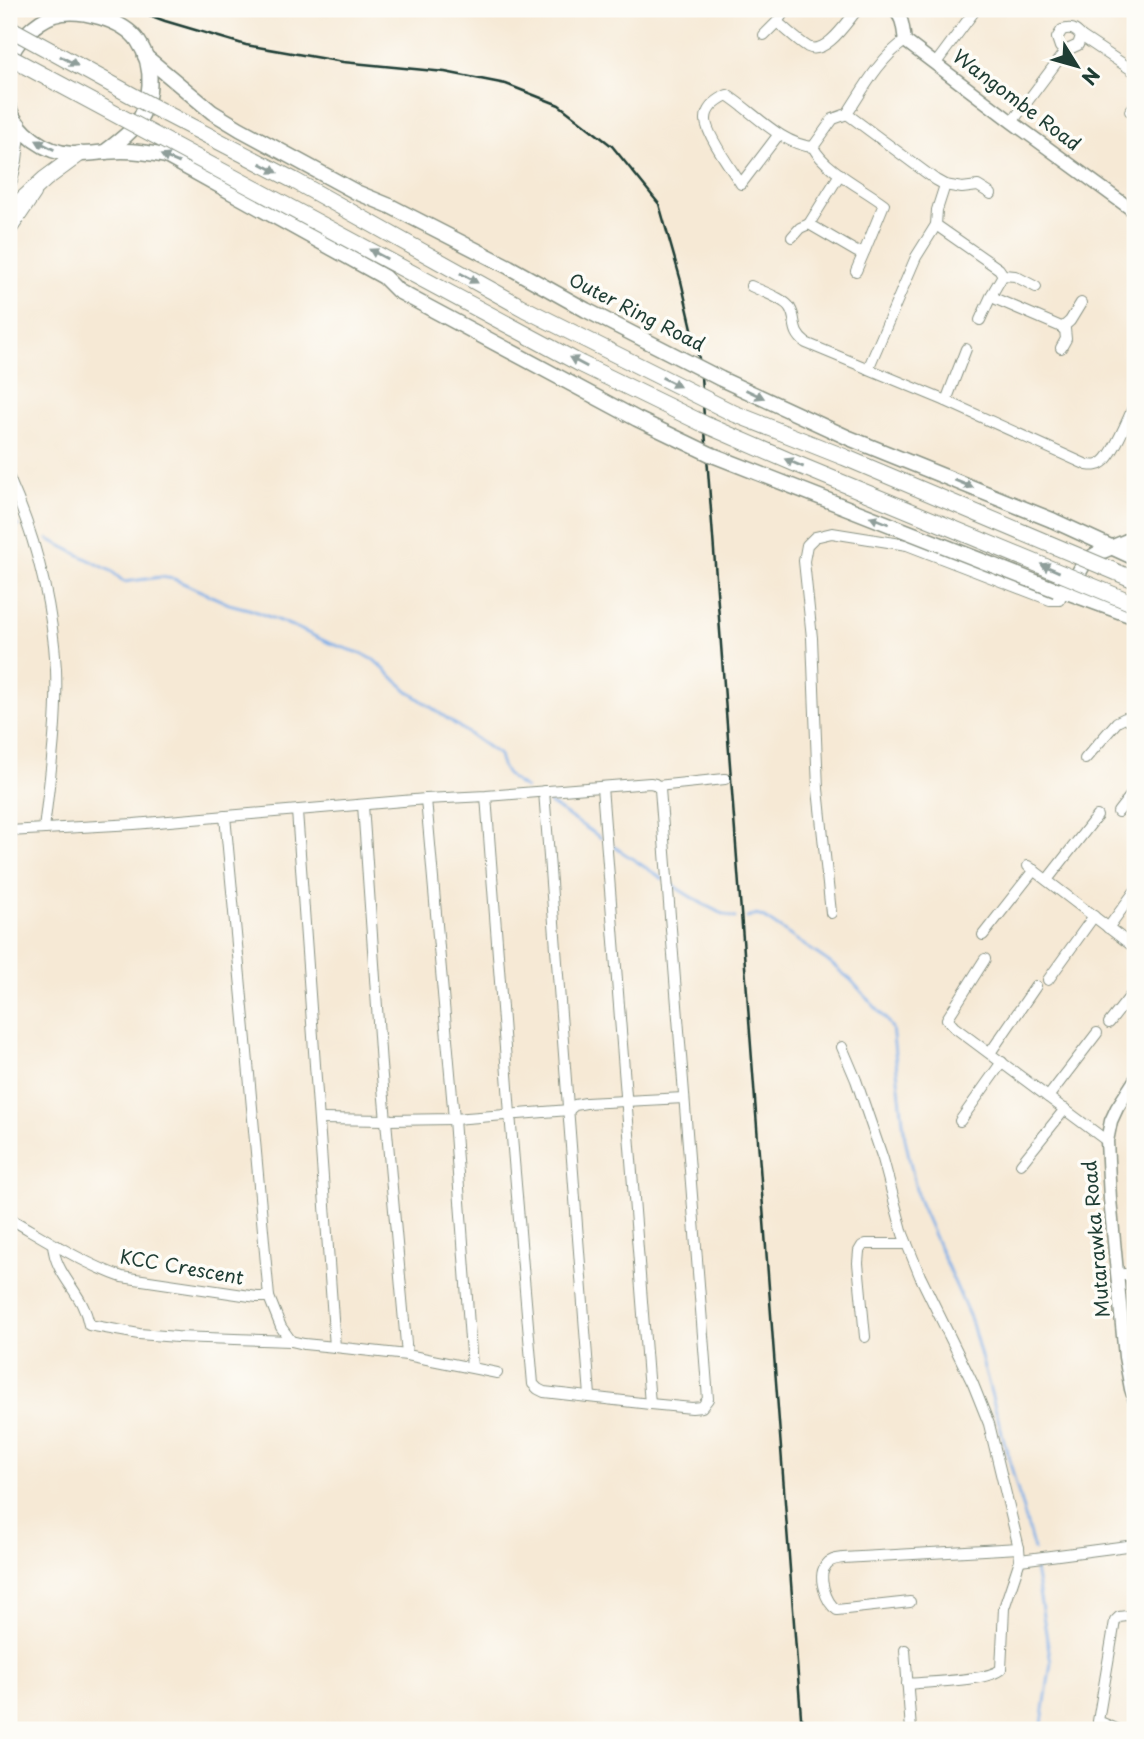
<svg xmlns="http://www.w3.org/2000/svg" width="1144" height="1739" font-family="'Playpen Sans',sans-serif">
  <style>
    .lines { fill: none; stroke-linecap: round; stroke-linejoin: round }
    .stream { stroke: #7cade8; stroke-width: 2.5 }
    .minor-casing { stroke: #8a9384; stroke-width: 12 }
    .tertiary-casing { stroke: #8a9384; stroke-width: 15 }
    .secondary-casing { stroke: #8a9384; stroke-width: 17 }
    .trunk-casing { stroke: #8a9384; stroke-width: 18 }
    .minor { stroke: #fff; stroke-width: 10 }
    .tertiary { stroke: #fff; stroke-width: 12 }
    .secondary { stroke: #fff; stroke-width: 14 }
    .trunk { stroke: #fff; stroke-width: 16 }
    .rail { stroke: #1f3d34; stroke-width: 2.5 }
    .secondary-bridge-casing { stroke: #8a9384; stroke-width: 17; stroke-linecap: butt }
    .primary-bridge-casing { stroke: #8a9384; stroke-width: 18; stroke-linecap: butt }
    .secondary-bridge { stroke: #fff; stroke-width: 14 }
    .primary-bridge { stroke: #fff; stroke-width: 16 }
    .oneway { fill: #8f9e9a }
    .labels { text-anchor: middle; stroke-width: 7; stroke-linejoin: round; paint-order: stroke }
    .street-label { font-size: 19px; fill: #1f3d34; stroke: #fdfcf7 }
  </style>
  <rect width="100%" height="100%" fill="#fdfcf7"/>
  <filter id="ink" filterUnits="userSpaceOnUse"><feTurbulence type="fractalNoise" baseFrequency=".0143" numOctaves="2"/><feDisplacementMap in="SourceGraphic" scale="14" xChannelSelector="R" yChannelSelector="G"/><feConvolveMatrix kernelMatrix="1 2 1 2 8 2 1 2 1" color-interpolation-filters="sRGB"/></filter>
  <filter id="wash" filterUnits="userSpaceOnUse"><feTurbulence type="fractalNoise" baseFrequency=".00686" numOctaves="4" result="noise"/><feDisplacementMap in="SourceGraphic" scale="28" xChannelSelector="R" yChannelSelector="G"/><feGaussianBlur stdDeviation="1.57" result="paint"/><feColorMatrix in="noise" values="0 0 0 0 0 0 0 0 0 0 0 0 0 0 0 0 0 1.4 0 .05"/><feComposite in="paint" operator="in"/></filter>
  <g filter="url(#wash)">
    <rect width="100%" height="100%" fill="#f6e9d5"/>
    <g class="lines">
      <g class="stream">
        <path d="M 9,522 L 19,526"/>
        <path d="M 48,539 L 111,571 L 124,582 L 161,577 L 174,579 L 229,604 L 252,610 L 297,628 L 329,643 L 363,654 L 374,660 L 408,691 L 499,755 C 502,773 510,779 525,788"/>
        <path d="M 549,803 L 601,838"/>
        <path d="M 610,844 L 663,879"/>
        <path d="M 671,884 C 690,897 713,912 735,918"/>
        <path d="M 747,918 L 756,915 L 763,917 L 829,962 L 851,980 L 885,1018 L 892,1028 L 905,1138 L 918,1199 L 971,1320 L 1034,1550"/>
        <path d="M 1035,1569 L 1051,1662 L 1041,1730"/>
      </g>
    </g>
  </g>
  <g filter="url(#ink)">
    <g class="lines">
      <g class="minor-casing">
        <g id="minor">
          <path d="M 777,22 C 787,30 797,40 808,47 C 826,56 848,20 858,9"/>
          <path d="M 764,35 L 777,22 L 786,9"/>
          <path d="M 1081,36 L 1135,72"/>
          <path d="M 905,41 C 880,58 864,88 847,114 L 936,180 L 945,185 L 937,210 L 936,225 L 999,269 L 1003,275 L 992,294 L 996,299 L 1059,326 L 1065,329 L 1066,339 L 1061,348"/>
          <path d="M 936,63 L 976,9"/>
          <path d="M 1130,111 L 1135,105"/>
          <path d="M 1012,122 L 1065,51 L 1078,45 L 1081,36 C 1075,29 1071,27 1062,30 L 1057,38 L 1060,47 L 1065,51"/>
          <path d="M 779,134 L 741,184 C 732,170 705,133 706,119 C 706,108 717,100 727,95 C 754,112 780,144 813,147"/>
          <path d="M 945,185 L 962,188 L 978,186 L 991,194"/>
          <path d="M 809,224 L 840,174"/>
          <path d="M 9,234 L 36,194"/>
          <path d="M 792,237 L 800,228 L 809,224 L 857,252 L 865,250 L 884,204 C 863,188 825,170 813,147 L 833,119 L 847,114"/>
          <path d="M 856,271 L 865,250"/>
          <path d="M 1003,275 L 1015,276 L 1036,287"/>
          <path d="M 751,286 C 761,291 785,299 790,308 C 798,321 790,331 806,343 L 946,401 L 1087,465 C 1094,466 1098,466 1103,462 C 1114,454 1129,417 1135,403"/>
          <path d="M 980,320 L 992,294"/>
          <path d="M 1062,328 L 1070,321 L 1081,303"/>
          <path d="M 868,369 L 916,257 L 936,225"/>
          <path d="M 946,401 L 966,349"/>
          <path d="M 9,478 C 36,538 52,604 56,669 C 58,722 50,776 44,829"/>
          <path d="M 1085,759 L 1117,722 L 1125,718 L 1135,723"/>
          <path d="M 657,786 L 725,779"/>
          <path d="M 602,787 L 650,1404"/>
          <path d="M 544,791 L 590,1396"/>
          <path d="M 426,799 L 486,796 L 650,783 L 655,784 L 660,789 L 708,1399 L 702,1407 L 692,1408 L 650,1404 L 544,1392 L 538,1389 L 533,1384 L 510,1114 L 486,796"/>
          <path d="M 363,805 L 381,1065 L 407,1355 L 497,1373"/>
          <path d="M 297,811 L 335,1347 L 407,1355"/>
          <path d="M 1118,812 L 1135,790"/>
          <path d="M 225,816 C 241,976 254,1137 269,1297"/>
          <path d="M 9,831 L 134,824 L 426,799 L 454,1119 L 472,1367"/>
          <path d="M 1028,866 L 1135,948"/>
          <path d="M 1047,880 L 1097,816"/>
          <path d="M 831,913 L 818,789 L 812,638 L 804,561 L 807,545 L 815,537 L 832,533 L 907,545 L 1050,600 L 1059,600 L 1064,591"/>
          <path d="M 1108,928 L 1135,891"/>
          <path d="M 983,935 L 1034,870"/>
          <path d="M 985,959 L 947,1019 L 954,1027 L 1107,1141"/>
          <path d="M 1048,980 L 1094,916"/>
          <path d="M 1109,1023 L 1135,990"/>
          <path d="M 842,1047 L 856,1080 L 883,1159 L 903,1234 L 920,1276 L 973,1384 L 989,1424 L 1019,1548 L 1020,1560 L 1004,1608 L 1001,1669 C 989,1681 927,1682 907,1684"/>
          <path d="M 990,1053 L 1036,986"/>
          <path d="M 1048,1097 L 1097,1033"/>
          <path d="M 320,1119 L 387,1120 L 454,1119 L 569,1110 L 575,1105 L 586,1103 L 684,1098"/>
          <path d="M 960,1121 L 1002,1062"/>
          <path d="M 1021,1164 L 1065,1109"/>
          <path d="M 9,1218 C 44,1238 84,1264 122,1277 L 257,1297 L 269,1297 L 281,1327 L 291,1341 L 304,1344 L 335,1347"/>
          <path d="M 53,1244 C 55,1277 83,1291 89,1325 L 139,1334 L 177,1337 L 291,1341"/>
          <path d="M 1117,1275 L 1125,1274 L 1130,1277 L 1135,1293"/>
          <path d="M 865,1337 L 858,1263 L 859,1251 L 862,1246 L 866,1244 L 907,1244"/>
          <path d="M 1020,1560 L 1135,1545"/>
          <path d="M 910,1602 L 837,1610 C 826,1603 816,1575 827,1564 C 831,1559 837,1559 843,1558 L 1019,1548"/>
          <path d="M 905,1650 L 911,1730"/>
          <path d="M 1119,1730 L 1098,1721 L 1115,1621 L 1119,1617 L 1135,1615"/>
        </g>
      </g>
      <g class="tertiary-casing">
        <g id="tertiary">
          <path d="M 893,9 C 903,16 903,29 905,41 L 1012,122 L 1135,212"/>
          <path d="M 1135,1080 L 1117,1108 L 1111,1121 L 1107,1141 L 1110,1199 L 1125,1357 L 1131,1389 L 1135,1401"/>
        </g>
      </g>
      <g class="secondary-casing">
        <g id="secondary">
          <path d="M 145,56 L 212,112 L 240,129 L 356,192 L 390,206"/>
          <path d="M 9,65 C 11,53 18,41 27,33 C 35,25 43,19 54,15 C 78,7 124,20 138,41 C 155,66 153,104 134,127 C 126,137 115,144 105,152"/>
          <path d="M 9,108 C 18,133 46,153 72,154 C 89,155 105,151 122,151 C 137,151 151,153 166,156 L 384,277 L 398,291"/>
          <path d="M 1052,520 L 1135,558"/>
          <path d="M 1061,590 L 1135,617"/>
          <path d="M 1070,593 C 1074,584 1077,575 1082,567 C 1093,550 1119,547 1135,537"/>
        </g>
      </g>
      <g class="trunk-casing">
        <g id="trunk">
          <path d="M 9,180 L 14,160 L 18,125"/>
          <path d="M 9,212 L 45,179 L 79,154"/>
        </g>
      </g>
      <use href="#minor" class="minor"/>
      <use href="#tertiary" class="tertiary"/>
      <use href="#secondary" class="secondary"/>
      <use href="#trunk" class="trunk"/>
      <path class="rail" d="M 133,9 L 165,21 L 246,45 L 343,62 L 445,72 L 506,84 L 559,105 L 612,146 L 659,204 L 681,281 L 700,363 L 802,1730"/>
      <g class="secondary-bridge-casing">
        <g id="secondary-bridge">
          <path d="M 390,206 L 509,267 L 586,310 L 721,379 L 849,438 L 1052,520"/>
          <path d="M 398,291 L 637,419 L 710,454 L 1056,590"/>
        </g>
      </g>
      <g class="primary-bridge-casing">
        <g id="primary-bridge">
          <path d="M 9,28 L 155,108 L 295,181 L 525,309 L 733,413 L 844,457 L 1135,580"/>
          <path d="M 9,57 L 581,364 L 704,424 L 794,463 L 1135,604"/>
        </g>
      </g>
      <use href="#secondary-bridge" class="secondary-bridge"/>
      <use href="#primary-bridge" class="primary-bridge"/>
    </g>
    <defs><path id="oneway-solid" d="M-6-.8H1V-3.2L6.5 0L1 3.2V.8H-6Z" transform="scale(1.75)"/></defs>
    <g class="oneway">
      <use href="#oneway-solid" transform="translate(69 61) rotate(29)"/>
      <use href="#oneway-solid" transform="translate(45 145) rotate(-153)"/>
      <use href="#oneway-solid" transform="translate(170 159) rotate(-157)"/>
      <use href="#oneway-solid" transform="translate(269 168) rotate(28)"/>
      <use href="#oneway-solid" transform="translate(378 254) rotate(-152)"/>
      <use href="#oneway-solid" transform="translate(469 278) rotate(29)"/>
      <use href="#oneway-solid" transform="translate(578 362) rotate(-152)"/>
      <use href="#oneway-solid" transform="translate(671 382) rotate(27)"/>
      <use href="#oneway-solid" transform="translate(755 394) rotate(25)"/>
      <use href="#oneway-solid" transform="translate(794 463) rotate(-157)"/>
      <use href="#oneway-solid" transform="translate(964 484) rotate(22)"/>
      <use href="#oneway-solid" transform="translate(879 520) rotate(-158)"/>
      <use href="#oneway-solid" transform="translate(1050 568) rotate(-157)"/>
    </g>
  </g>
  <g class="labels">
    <g class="street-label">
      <text transform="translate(1017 100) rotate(37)" y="7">Wangombe Road</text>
      <text transform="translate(637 312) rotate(27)" y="7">Outer Ring Road</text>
      <text transform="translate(1096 1239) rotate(-95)" y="7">Mutarawka Road</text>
      <text transform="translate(182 1267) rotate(10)" y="7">KCC Crescent</text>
    </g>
  </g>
  <rect width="1144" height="1739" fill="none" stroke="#fdfcf7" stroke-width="35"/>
  <g transform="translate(1077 66) rotate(127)" stroke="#fdfcf7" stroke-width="5" paint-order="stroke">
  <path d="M0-5L12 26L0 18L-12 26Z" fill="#1f3d34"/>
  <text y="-10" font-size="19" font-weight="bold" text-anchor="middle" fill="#1f3d34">N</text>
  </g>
</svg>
